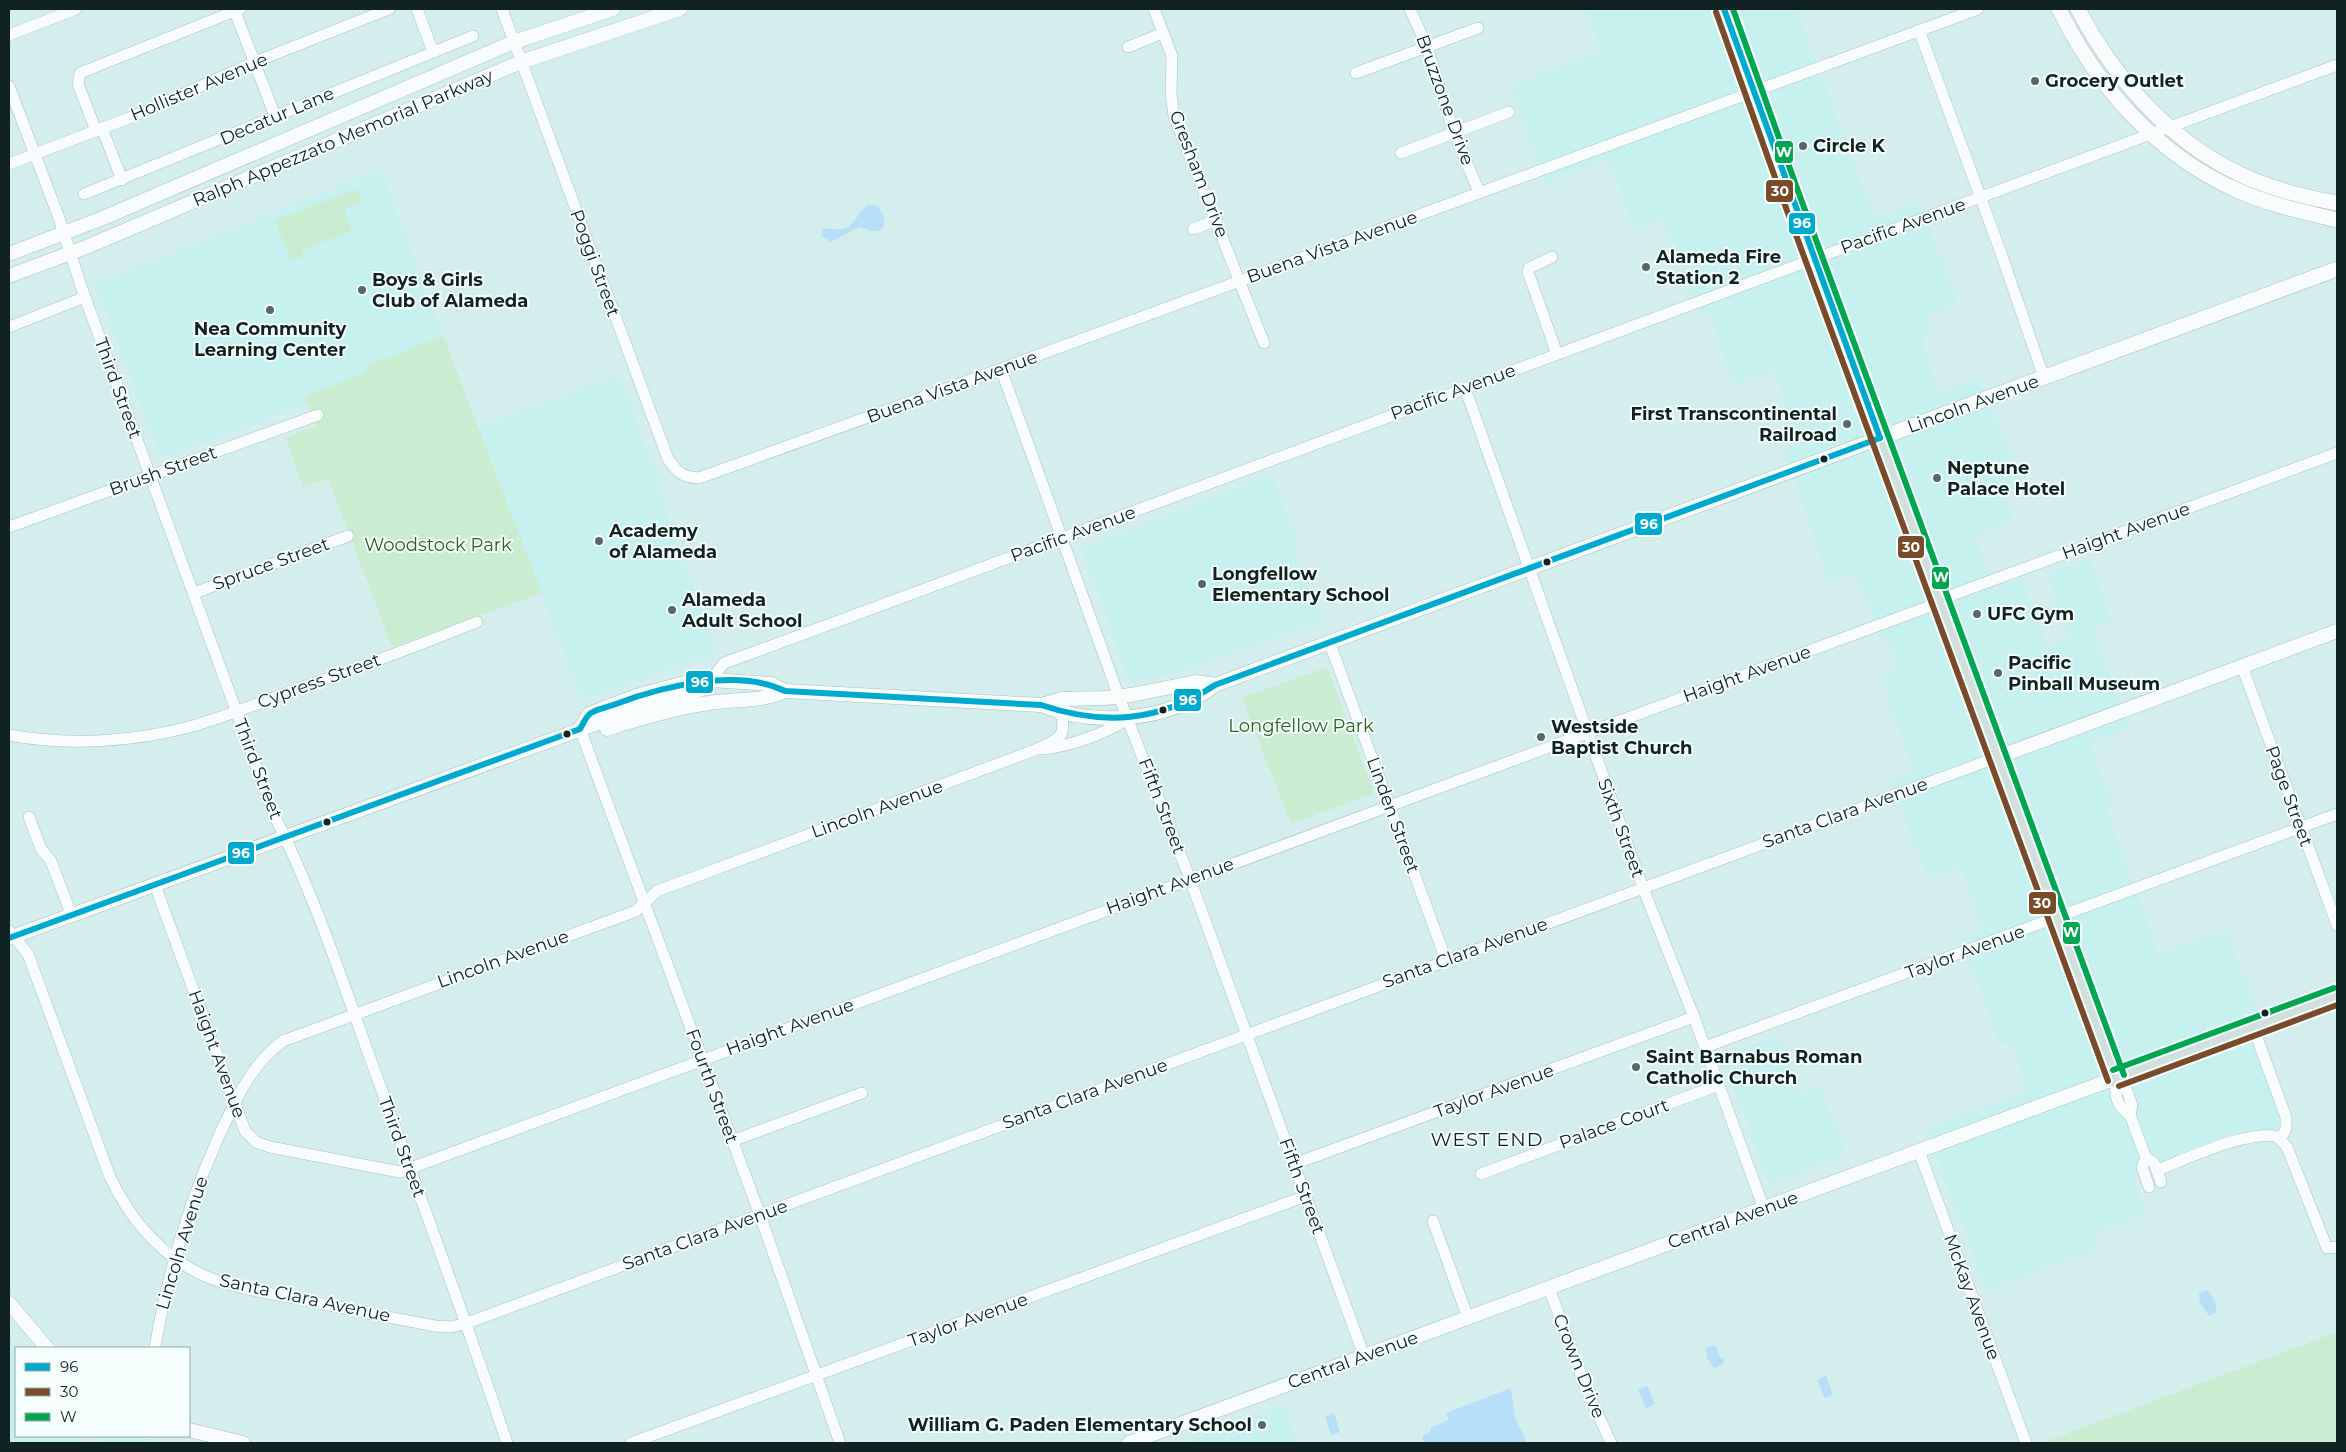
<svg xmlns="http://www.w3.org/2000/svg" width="2346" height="1452" font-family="Montserrat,sans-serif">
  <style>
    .built { fill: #c6f1ef }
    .green { fill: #caecd0 }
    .water { fill: #b8dff8 }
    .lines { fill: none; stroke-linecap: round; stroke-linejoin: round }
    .minor-casing { stroke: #abbfbe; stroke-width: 12 }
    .tertiary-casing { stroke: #abbfbe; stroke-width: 15 }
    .secondary-casing { stroke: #abbfbe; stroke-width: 16 }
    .primary-casing { stroke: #c0cccc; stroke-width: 19 }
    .minor { stroke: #f9fcfc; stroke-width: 11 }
    .tertiary { stroke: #f9fcfc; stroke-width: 14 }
    .secondary { stroke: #f9fcfc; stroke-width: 15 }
    .primary { stroke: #d1e0dc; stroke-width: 18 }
    .bus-1-casing { stroke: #f5fefd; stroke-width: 10 }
    .bus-2-casing { stroke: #f5fefd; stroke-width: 10 }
    .bus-3-casing { stroke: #f5fefd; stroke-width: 10 }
    .bus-1 { stroke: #00a9ce; stroke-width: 6 }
    .bus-2 { stroke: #7a4b2a; stroke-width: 6 }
    .bus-3 { stroke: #00a651; stroke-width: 6 }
    .poi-dot { fill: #556968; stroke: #f5fefd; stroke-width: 2 }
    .bus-dot { fill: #102221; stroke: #f5fefd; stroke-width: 2 }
    .labels { text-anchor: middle; stroke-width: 4; stroke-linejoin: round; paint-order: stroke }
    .poi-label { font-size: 18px; font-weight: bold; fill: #102221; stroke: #f5fefd; text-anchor: start }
    .street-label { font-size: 18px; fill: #102221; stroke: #f5fefd }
    .park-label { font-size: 18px; fill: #2a631f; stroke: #f5fefd }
    .neighbourhood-label { font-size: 19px; letter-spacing: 1px; fill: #102221; stroke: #f5fefd }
    .line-badge { stroke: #f5fefd; stroke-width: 2 }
    .badge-label { font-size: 14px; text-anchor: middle; font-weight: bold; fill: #fff }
  </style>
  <rect width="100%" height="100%" fill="#d4eeed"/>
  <g class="built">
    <path d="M 1586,9 L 1797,9 L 1875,220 L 1920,203 L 1957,303 L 1927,315 L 1933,331 L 1922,335 L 1926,345 L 1923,347 L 1938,392 L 1981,377 L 2022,488 L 2003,495 L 2013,521 L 1975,536 L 1995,589 L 2022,578 L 2047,646 L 2070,637 L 2047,574 L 2089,558 L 2112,621 L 2092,629 L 2130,728 L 2090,743 L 2113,806 L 2107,809 L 2158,954 L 2227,929 L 2268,1043 L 2255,1049 L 2282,1122 L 2282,1128 L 2231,1133 L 2131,1172 L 2146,1214 L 2092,1234 L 2097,1250 L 1986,1289 L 1926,1129 L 2029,1090 L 2011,1042 L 2000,1045 L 1962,939 L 1984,930 L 1961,866 L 1927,878 L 1891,781 L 1915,772 L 1888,701 L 1891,699 L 1883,675 L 1900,669 L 1888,636 L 1880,639 L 1856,574 L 1830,583 L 1785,449 L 1800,444 L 1773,371 L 1735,385 L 1709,314 L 1700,316 L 1663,218 L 1634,229 L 1609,159 L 1545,183 L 1512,85 L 1602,52 Z"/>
    <path d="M 381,170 L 443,336 L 366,366 L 367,373 L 305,396 L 307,404 L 168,455 L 158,451 L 96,284 Z"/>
    <path d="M 619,375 L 659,482 L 657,488 L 717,651 L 582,700 L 479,427 Z"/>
    <path d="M 1272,475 L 1299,545 L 1295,548 L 1322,620 L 1177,673 L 1130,682 L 1082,548 Z"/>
    <path d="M 1778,1035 L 1800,1093 L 1820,1086 L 1846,1154 L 1770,1183 L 1722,1057 Z"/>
    <path d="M 9,1335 L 18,1348 L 16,1348 L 16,1436 L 80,1436 L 83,1443 L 9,1443 Z"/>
    <path d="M 1284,1406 L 1298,1443 L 1182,1443 Z"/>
    <path d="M 96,1436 L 138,1436 L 159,1443 L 99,1443 Z"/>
  </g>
  <g class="green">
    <path d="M 357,189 L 362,202 L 344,209 L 352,231 L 302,250 L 303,256 L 291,261 L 275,220 Z"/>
    <path d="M 443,336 L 542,593 L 392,647 L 328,478 L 303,487 L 286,438 L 316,426 L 304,396 L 367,373 L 366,366 Z"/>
    <path d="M 1327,667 L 1374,793 L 1291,824 L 1242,698 Z"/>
    <path d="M 2337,1332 L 2337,1443 L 2042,1443 Z"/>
  </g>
  <g class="water">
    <path d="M 869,205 L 878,206 L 884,216 L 884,227 C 874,235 870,229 859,227 L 831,242 L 821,236 L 822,229 C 829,228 839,231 846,228 C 857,223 858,210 869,205 Z"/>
    <path d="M 2208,1290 L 2215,1301 L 2217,1313 L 2209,1316 L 2200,1303 L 2199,1293 Z"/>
    <path d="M 1715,1345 L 1720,1357 L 1724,1359 L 1723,1364 L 1714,1368 L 1707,1358 L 1706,1348 Z"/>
    <path d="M 1826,1376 L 1833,1395 L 1825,1398 L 1817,1380 Z"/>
    <path d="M 1647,1386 L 1655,1404 L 1646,1408 L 1638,1389 Z"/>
    <path d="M 1511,1388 L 1515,1417 L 1527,1443 L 1424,1443 L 1422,1436 L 1431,1432 L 1430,1428 L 1449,1420 L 1446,1413 Z"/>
    <path d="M 1334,1413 L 1340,1432 L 1331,1435 L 1325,1416 Z"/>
  </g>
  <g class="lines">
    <g class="minor-casing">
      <g id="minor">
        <path d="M 234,9 L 275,116"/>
        <path d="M 417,9 L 433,52"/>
        <path d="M 502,9 L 668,459 C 678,473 682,477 699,478 L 1001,369 L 1978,9"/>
        <path d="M 1154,9 L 1172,56 L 1171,93 L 1174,116 L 1264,343"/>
        <path d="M 1410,9 L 1427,47 L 1454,133 L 1479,192"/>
        <path d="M 1919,30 L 2001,253 L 2044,378"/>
        <path d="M 9,35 L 76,9"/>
        <path d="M 1128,47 L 1163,33"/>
        <path d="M 1356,73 L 1478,28"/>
        <path d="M 9,86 L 59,218 L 83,292 L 275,817 C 317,900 345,990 377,1077 C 421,1199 466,1320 507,1443"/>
        <path d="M 102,128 L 122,180"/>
        <path d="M 96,131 L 78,84 L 80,73 L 240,9"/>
        <path d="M 1401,153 L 1509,112"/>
        <path d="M 9,164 L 134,116 L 255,62 L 389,9"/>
        <path d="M 84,194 L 473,36"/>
        <path d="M 1193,229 L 1217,220"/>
        <path d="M 1552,257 L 1529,268 L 1528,272 L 1557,354"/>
        <path d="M 9,327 L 85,297"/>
        <path d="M 1001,369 L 1119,697 L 1190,879 L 1364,1356"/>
        <path d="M 1465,388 L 1643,888 L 1694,1017 L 1764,1209"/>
        <path d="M 9,527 L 318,415"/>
        <path d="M 194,593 L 348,536"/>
        <path d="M 1329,641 L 1446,960"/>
        <path d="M 2242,666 L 2337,925"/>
        <path d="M 711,680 L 724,663 L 752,653 L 2337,65"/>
        <path d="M 580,729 L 760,1215 L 840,1443"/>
        <path d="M 9,735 C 68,746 135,742 193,726 C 230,715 267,700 303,687 C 361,667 419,645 477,622"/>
        <path d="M 1044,749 C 1073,745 1103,734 1128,719"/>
        <path d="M 29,817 L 41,849 L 51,861 L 71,914"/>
        <path d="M 155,885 L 245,1131 L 256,1142 L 270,1147 L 400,1172 L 1925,608 L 1955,594 L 2337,453"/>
        <path d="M 9,931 L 28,954 L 110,1177 C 130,1219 161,1256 205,1276 C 236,1289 271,1293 304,1300 C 348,1309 391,1318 435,1326 L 451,1327 L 467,1323 L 1998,757"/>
        <path d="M 2253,1027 L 2286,1117 L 2286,1128 L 2281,1139"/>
        <path d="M 1705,1047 L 2337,814"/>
        <path d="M 2116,1078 L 2127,1091 L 2132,1105 L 2130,1115 L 2146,1158 L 2154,1163 L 2161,1182"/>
        <path d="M 2116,1078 C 2115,1094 2115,1106 2130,1115"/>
        <path d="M 732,1141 L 862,1093"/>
        <path d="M 1919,1151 L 2026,1443"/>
        <path d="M 2146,1158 L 2142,1167 L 2149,1187"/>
        <path d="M 1294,1164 L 1694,1017"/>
        <path d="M 2157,1170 C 2184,1160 2251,1128 2278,1137 L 2287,1147 L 2327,1248 L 2337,1247"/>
        <path d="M 1481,1174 L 1719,1085"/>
        <path d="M 1433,1221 L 1468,1318"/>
        <path d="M 1549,1288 L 1585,1386 L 1611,1443"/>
        <path d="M 155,1348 C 167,1275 188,1206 218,1138 C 235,1102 250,1065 283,1041 L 636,911 L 657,891 L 1035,750 C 1055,740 1068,740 1061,713"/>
        <path d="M 631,1443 L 1306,1196"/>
      </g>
    </g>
    <g class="tertiary-casing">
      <g id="tertiary">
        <path d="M 9,254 L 103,218 L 514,42 L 613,9"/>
        <path d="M 9,276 L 84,248 L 521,62 L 680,9"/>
        <path d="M 1041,705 L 1062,699 L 1105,698 L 1131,695 L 1196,682 L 1215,685"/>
        <path d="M 580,729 L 589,714 L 636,696 L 689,682 L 711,680 L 771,684 L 785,691 L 1041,705 C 1095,727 1168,722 1215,685 L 1880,438"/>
        <path d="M 607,729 C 640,718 674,708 709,703 C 734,699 762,702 785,691"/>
        <path d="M 1998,757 L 2337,631"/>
        <path d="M 9,938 L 620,715 L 689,694 L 702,689 L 711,680"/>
        <path d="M 9,1303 L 47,1348"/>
        <path d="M 189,1430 L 243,1443"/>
        <path d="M 1129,1443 L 2116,1078"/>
      </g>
    </g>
    <g class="secondary-casing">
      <g id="secondary">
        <path d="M 2059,9 C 2097,87 2158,156 2239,191 C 2270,205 2305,212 2337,220"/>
        <path d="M 2078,9 C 2116,82 2176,148 2253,180 C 2281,191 2308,198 2337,203"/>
        <path d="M 1880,438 L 2337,269"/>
      </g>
    </g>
    <g class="primary-casing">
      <path id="primary" d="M 1724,9 L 1790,194 L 2116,1078 L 2337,996"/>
    </g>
    <use href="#minor" class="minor"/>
    <use href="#tertiary" class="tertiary"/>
    <use href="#secondary" class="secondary"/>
    <use href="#primary" class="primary"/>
    <g class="bus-1-casing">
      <g id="bus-1">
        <path d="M 1724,9 L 1880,438"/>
        <path d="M 9,938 L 580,729 C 583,724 586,716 591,713 C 598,709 608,707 616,704 C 663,686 738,668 785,691 L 1041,705 C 1104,726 1159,722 1215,685 L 1880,438"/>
      </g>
    </g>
    <g class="bus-2-casing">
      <g id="bus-2">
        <path d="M 1716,12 L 1782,197 L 2108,1081"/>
        <path d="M 2119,1086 L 2337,1005"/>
      </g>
    </g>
    <g class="bus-3-casing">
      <g id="bus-3">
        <path d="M 1733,9 L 1798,191 L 2124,1075"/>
        <path d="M 2113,1070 L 2334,988"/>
      </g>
    </g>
    <use href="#bus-1" class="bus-1"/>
    <use href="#bus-2" class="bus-2"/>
    <use href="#bus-3" class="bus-3"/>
  </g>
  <g class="poi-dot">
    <circle cx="2035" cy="81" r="5"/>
    <circle cx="1803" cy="146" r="5"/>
    <circle cx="1646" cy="267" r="5"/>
    <circle cx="362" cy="290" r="5"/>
    <circle cx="270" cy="310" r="5"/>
    <circle cx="1847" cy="424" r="5"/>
    <circle cx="1937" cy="478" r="5"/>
    <circle cx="599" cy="541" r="5"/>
    <circle cx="1202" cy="584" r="5"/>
    <circle cx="672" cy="610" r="5"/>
    <circle cx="1977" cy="614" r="5"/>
    <circle cx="1998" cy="673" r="5"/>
    <circle cx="1541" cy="737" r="5"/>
    <circle cx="1636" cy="1067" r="5"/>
    <circle cx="1262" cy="1425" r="5"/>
  </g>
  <g class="bus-dot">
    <circle cx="1824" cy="459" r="4.5"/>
    <circle cx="1547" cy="562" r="4.5"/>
    <circle cx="1163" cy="710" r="4.5"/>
    <circle cx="567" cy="734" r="4.5"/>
    <circle cx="327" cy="822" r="4.5"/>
    <circle cx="2265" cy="1013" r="4.5"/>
  </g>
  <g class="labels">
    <g class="poi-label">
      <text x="2045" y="87">Grocery Outlet</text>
      <text x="1813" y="152">Circle K</text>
      <text x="1656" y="263">Alameda Fire<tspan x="1656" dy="21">Station 2</tspan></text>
      <text x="372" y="286">Boys &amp; Girls<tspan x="372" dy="21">Club of Alameda</tspan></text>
      <text x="270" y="335" text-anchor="middle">Nea Community<tspan x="270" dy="21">Learning Center</tspan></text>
      <text x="1837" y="420" text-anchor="end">First Transcontinental<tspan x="1837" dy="21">Railroad</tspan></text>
      <text x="1947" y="474">Neptune<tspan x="1947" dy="21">Palace Hotel</tspan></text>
      <text x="609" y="537">Academy<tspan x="609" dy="21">of Alameda</tspan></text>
      <text x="1212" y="580">Longfellow<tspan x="1212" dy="21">Elementary School</tspan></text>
      <text x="682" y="606">Alameda<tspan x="682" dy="21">Adult School</tspan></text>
      <text x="1987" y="620">UFC Gym</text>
      <text x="2008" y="669">Pacific<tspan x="2008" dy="21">Pinball Museum</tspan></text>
      <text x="1551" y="733">Westside<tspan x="1551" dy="21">Baptist Church</tspan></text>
      <text x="1646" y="1063">Saint Barnabus Roman<tspan x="1646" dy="21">Catholic Church</tspan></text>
      <text x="1252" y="1431" text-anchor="end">William G. Paden Elementary School</text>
    </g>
    <g class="street-label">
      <text transform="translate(199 87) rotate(-23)" y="6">Hollister Avenue</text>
      <text transform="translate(1445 100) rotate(70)" y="6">Bruzzone Drive</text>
      <text transform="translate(277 116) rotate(-23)" y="6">Decatur Lane</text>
      <text transform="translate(343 138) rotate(-23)" y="6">Ralph Appezzato Memorial Parkway</text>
      <text transform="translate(1199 174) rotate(69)" y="6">Gresham Drive</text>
      <text transform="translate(1903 226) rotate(-20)" y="6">Pacific Avenue</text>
      <text transform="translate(1332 247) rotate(-20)" y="6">Buena Vista Avenue</text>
      <text transform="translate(595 263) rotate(70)" y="6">Poggi Street</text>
      <text transform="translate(952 387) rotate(-20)" y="6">Buena Vista Avenue</text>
      <text transform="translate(118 388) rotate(70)" y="6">Third Street</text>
      <text transform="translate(1453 392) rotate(-20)" y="6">Pacific Avenue</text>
      <text transform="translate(1973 404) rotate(-20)" y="6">Lincoln Avenue</text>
      <text transform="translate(163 471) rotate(-20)" y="6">Brush Street</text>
      <text transform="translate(2126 531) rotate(-20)" y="6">Haight Avenue</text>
      <text transform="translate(1073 534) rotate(-20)" y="6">Pacific Avenue</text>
      <text transform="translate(271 564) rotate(-20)" y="6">Spruce Street</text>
      <text transform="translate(1747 674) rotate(-20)" y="6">Haight Avenue</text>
      <text transform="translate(319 681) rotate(-20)" y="6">Cypress Street</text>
      <text transform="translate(258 769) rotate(69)" y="6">Third Street</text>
      <text transform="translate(2289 796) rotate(70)" y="6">Page Street</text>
      <text transform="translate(1162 806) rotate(69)" y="6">Fifth Street</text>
      <text transform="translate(877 809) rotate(-20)" y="6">Lincoln Avenue</text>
      <text transform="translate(1845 813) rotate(-20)" y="6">Santa Clara Avenue</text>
      <text transform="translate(1393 815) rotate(70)" y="6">Linden Street</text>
      <text transform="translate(1621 828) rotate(70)" y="6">Sixth Street</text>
      <text transform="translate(1170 886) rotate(-20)" y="6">Haight Avenue</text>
      <text transform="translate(1965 952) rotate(-20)" y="6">Taylor Avenue</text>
      <text transform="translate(1465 953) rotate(-20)" y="6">Santa Clara Avenue</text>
      <text transform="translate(503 959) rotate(-20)" y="6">Lincoln Avenue</text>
      <text transform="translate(790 1027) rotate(-20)" y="6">Haight Avenue</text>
      <text transform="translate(217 1054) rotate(70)" y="6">Haight Avenue</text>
      <text transform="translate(712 1086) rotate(70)" y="6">Fourth Street</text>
      <text transform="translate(1494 1091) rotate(-20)" y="6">Taylor Avenue</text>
      <text transform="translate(1085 1094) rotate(-20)" y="6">Santa Clara Avenue</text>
      <text transform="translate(1614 1124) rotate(-20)" y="6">Palace Court</text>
      <text transform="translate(402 1147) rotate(70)" y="6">Third Street</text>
      <text transform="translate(1302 1186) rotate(70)" y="6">Fifth Street</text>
      <text transform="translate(1733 1220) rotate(-20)" y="6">Central Avenue</text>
      <text transform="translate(705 1235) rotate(-20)" y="6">Santa Clara Avenue</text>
      <text transform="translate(182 1243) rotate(-73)" y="6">Lincoln Avenue</text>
      <text transform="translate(1972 1297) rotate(70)" y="6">McKay Avenue</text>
      <text transform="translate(305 1298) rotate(12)" y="6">Santa Clara Avenue</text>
      <text transform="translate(968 1320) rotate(-20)" y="6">Taylor Avenue</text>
      <text transform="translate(1353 1360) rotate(-20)" y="6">Central Avenue</text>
      <text transform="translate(1579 1366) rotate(68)" y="6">Crown Drive</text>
    </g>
    <g class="park-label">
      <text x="438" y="551">Woodstock Park</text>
      <text x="1301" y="732">Longfellow Park</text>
    </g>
    <g class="neighbourhood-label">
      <text x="1487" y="1146">WEST END</text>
    </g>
  </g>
  <g class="line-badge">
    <rect x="1774" y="140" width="20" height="24" rx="5" fill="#00a651"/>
    <rect x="1765" y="179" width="29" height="24" rx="5" fill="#7a4b2a"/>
    <rect x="1788" y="212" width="28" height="23" rx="5" fill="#00a9ce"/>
    <rect x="1634" y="512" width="29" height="24" rx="5" fill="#00a9ce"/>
    <rect x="1897" y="535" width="28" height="24" rx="5" fill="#7a4b2a"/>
    <rect x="1931" y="566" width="19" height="24" rx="5" fill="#00a651"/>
    <rect x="685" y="670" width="29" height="24" rx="5" fill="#00a9ce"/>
    <rect x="1173" y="688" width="29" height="24" rx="5" fill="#00a9ce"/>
    <rect x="227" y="841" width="28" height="24" rx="5" fill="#00a9ce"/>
    <rect x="2028" y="891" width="29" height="24" rx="5" fill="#7a4b2a"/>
    <rect x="2062" y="921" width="19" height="24" rx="5" fill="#00a651"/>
  </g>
  <g class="badge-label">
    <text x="1784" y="157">W</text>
    <text x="1780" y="196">30</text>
    <text x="1802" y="228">96</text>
    <text x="1649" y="529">96</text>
    <text x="1911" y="552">30</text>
    <text x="1941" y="582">W</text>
    <text x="700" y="687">96</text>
    <text x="1188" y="705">96</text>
    <text x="241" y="858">96</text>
    <text x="2042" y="908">30</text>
    <text x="2071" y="937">W</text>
  </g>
  <rect width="2346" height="1452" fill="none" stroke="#102221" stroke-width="20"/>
  <rect x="15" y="1347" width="175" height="90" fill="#f5fefd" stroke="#99a6a5"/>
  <rect x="25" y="1363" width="25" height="8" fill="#00a9ce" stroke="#99a6a5"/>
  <text x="60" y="1372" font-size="15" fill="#102221">96</text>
  <rect x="25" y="1388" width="25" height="8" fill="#7a4b2a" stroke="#99a6a5"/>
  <text x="60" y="1397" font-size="15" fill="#102221">30</text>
  <rect x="25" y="1413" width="25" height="8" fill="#00a651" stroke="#99a6a5"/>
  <text x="60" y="1422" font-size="15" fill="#102221">W</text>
</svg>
